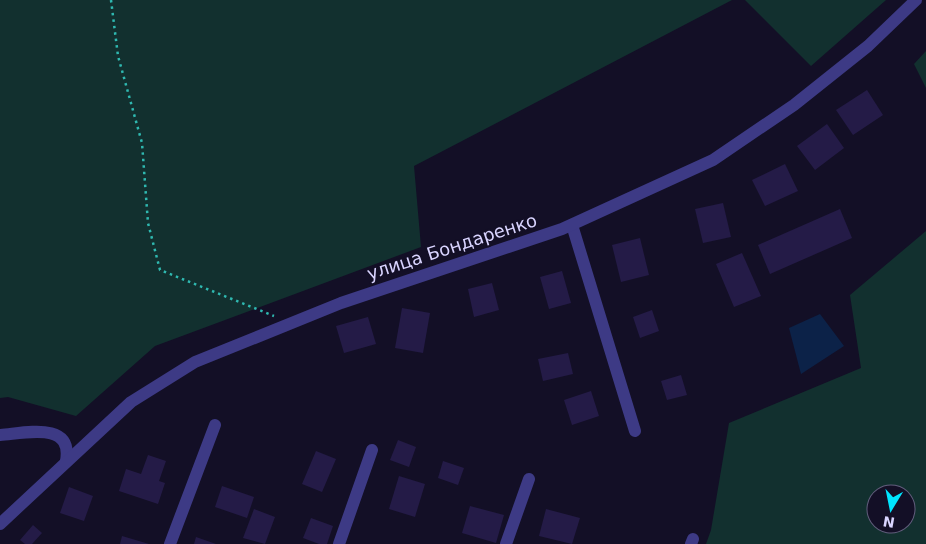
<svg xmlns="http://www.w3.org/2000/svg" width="926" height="544" font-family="'DejaVu Sans',sans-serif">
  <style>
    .green { fill: #12302f; fill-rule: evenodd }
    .water { fill: #0c2248 }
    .building { fill: #241b47 }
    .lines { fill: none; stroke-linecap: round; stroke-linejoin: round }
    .path { stroke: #2fb8b0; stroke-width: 2.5; stroke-dasharray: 2.5 4; stroke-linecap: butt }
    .minor { stroke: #3d3a85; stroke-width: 12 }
    .labels { text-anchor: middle; stroke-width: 4; stroke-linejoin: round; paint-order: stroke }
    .street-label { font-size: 18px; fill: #d9d4ff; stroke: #130f26 }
  </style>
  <rect width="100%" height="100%" fill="#130f26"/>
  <g class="green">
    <path d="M 0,0 L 732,0 L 414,166 L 421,247 L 155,346 L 76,416 L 8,397 L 0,398 Z"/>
    <path d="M 745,0 L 886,0 L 811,66 Z"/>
    <path d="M 926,51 L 926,88 L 914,64 Z"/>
    <path d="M 926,231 L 926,544 L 706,544 L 711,530 L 729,423 L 861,368 L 850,295 ZM 876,494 L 906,494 L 906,524 L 876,524 Z"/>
  </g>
  <path class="water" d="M 820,314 L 844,346 L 801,374 L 789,328 Z"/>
  <g class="building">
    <path d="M 867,90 L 883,115 L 853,135 L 836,110 Z"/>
    <path d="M 827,124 L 844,148 L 815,170 L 797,146 Z"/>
    <path d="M 785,164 L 798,191 L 765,206 L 752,180 Z"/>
    <path d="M 723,203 L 731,237 L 703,243 L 695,209 Z"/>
    <path d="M 840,209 L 852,238 L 770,274 L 758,245 Z"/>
    <path d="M 640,238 L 649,275 L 621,282 L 612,245 Z"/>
    <path d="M 742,253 L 761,296 L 734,307 L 716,264 Z"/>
    <path d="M 562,271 L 571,303 L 549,309 L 540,277 Z"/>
    <path d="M 492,283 L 499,310 L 474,317 L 468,289 Z"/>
    <path d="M 402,308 L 430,313 L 423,353 L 395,348 Z"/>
    <path d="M 652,310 L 659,331 L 640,338 L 633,317 Z"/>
    <path d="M 368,317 L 376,344 L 344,353 L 336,326 Z"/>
    <path d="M 568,353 L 573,374 L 543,381 L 538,359 Z"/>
    <path d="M 681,375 L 687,395 L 667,400 L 661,381 Z"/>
    <path d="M 591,391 L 599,416 L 572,425 L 564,400 Z"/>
    <path d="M 398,440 L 416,447 L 409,467 L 390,460 Z"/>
    <path d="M 316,451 L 336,459 L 322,492 L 302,484 Z"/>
    <path d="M 148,455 L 166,461 L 159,481 L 165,483 L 158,504 L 119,491 L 126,469 L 141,474 Z"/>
    <path d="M 443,461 L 464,468 L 458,485 L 438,478 Z"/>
    <path d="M 399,476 L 425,484 L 415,517 L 389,509 Z"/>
    <path d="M 222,486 L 254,497 L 247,518 L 215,507 Z"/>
    <path d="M 69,487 L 93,496 L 84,521 L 60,513 Z"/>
    <path d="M 470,506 L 504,515 L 496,543 L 462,533 Z"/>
    <path d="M 254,509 L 275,517 L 265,544 L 243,538 Z"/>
    <path d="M 546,509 L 580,518 L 572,544 L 539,536 Z"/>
    <path d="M 311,518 L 333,526 L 327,544 L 319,544 L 303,538 Z"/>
    <path d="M 33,525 L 42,533 L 32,544 L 25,544 L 20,540 Z"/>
    <path d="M 122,536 L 149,544 L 120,544 Z"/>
    <path d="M 196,537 L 216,544 L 194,544 Z"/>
  </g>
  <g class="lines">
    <path class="path" d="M 111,0 L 118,56 L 142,143 L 148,223 L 160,270 L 274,316"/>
    <g class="minor">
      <path d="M 572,225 L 635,431"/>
      <path d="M 0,435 C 26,433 73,421 66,461"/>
      <path d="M 0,524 L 131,402 L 195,362 L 341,303 L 562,229 L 713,160 L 794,105 L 868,46 L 916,0"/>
      <path d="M 170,544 L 215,425"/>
      <path d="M 339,544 L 372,450"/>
      <path d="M 506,544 L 529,479"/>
      <path d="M 691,544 L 693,539"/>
    </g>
  </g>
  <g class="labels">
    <g class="street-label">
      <text transform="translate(452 247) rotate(-18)" y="6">улица Бондаренко</text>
    </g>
  </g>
  <g transform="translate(891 509) rotate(190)"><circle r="24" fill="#130f26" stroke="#625e7d"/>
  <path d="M0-4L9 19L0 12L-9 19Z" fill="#00e5ff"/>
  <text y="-8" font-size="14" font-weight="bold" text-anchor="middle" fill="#d9d4ff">N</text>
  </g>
</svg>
